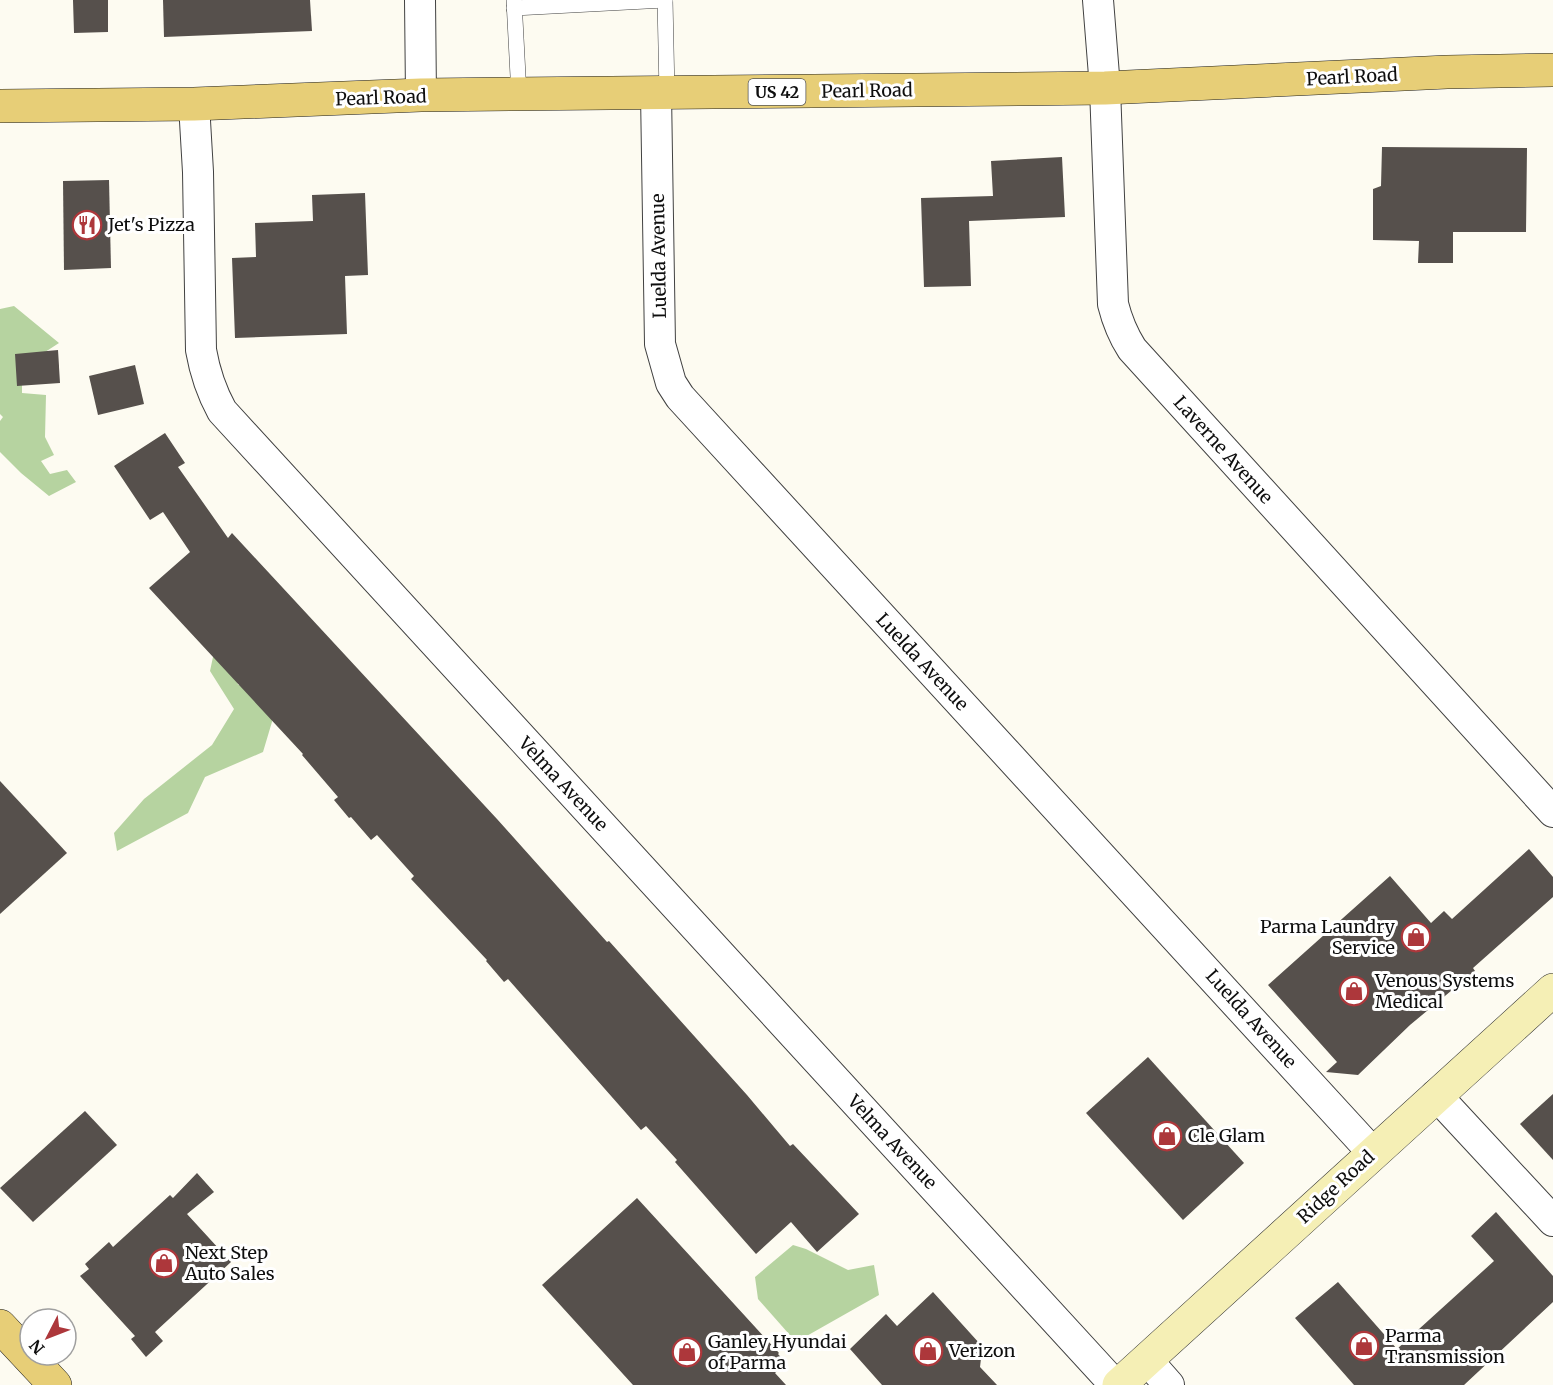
<svg xmlns="http://www.w3.org/2000/svg" width="1553" height="1385" font-family="Merriweather,serif">
  <style>
    .forest { fill: #b6d3a0 }
    .building { fill: #56504c }
    .lines { fill: none; stroke-linecap: round; stroke-linejoin: round }
    .service-casing { stroke: #414141; stroke-width: 16 }
    .minor-casing { stroke: #414141; stroke-width: 32 }
    .secondary-casing { stroke: #303030; stroke-width: 34 }
    .primary-casing { stroke: #1f1f1f; stroke-width: 34 }
    .service { stroke: #fff; stroke-width: 15 }
    .minor { stroke: #fff; stroke-width: 30 }
    .secondary { stroke: #f5efb5; stroke-width: 33 }
    .primary { stroke: #e7ce77; stroke-width: 33 }
    .labels { text-anchor: middle; stroke-width: 6; stroke-linejoin: round; paint-order: stroke }
    .shield { fill: #fff; stroke: #565656; stroke-width: 1.5 }
    .shield-label { font-size: 16px; font-weight: bold; fill: #0e0e0e }
    .street-label { font-size: 18px; fill: #0e0e0e; stroke: #fff }
    .poi-label { font-size: 18px; fill: #0e0e0e; stroke: #fff; text-anchor: start }
  </style>
  <rect width="100%" height="100%" fill="#fdfbf1"/>
  <g class="forest">
    <path d="M 14,306 L 59,343 L 42,354 L 22,375 L 22,393 L 46,395 L 45,437 L 54,455 L 41,461 L 50,474 L 67,470 L 76,482 L 49,496 L 21,473 L 0,452 L 0,421 L 3,417 L 0,414 L 0,309 Z"/>
    <path d="M 216,643 L 234,665 L 238,685 L 257,680 L 280,695 L 263,752 L 205,777 L 188,813 L 117,851 L 114,833 L 144,799 L 212,745 L 234,709 L 210,671 Z"/>
    <path d="M 793,1245 L 806,1249 L 848,1270 L 874,1265 L 879,1295 L 796,1342 L 758,1299 L 755,1277 Z"/>
  </g>
  <g class="building">
    <path d="M 73,0 L 108,0 L 108,32 L 74,33 Z"/>
    <path d="M 163,0 L 310,0 L 312,31 L 164,37 Z"/>
    <path d="M 1382,147 L 1527,148 L 1526,232 L 1453,232 L 1453,263 L 1418,263 L 1419,241 L 1373,240 L 1373,189 L 1381,186 Z"/>
    <path d="M 1062,157 L 1065,217 L 969,221 L 971,286 L 924,287 L 921,198 L 993,196 L 991,161 Z"/>
    <path d="M 109,180 L 111,268 L 64,270 L 63,181 Z"/>
    <path d="M 365,193 L 368,275 L 345,276 L 347,334 L 235,338 L 232,258 L 256,257 L 255,223 L 313,221 L 312,195 Z"/>
    <path d="M 58,350 L 60,383 L 17,386 L 15,354 Z"/>
    <path d="M 135,365 L 144,404 L 98,415 L 89,376 Z"/>
    <path d="M 165,433 L 185,463 L 178,467 L 228,538 L 232,533 L 497,819 L 607,942 L 609,941 L 747,1095 L 790,1146 L 793,1144 L 859,1214 L 817,1252 L 791,1222 L 756,1254 L 675,1162 L 677,1160 L 646,1126 L 641,1130 L 508,979 L 504,982 L 486,961 L 487,960 L 411,879 L 414,876 L 377,835 L 371,840 L 351,817 L 349,818 L 334,800 L 338,797 L 302,755 L 303,754 L 149,588 L 190,552 L 163,512 L 150,520 L 114,466 Z"/>
    <path d="M 0,781 L 67,853 L 0,914 Z"/>
    <path d="M 1529,849 L 1553,877 L 1553,897 L 1473,968 L 1475,971 L 1410,1025 L 1358,1075 L 1326,1072 L 1337,1062 L 1268,985 L 1390,876 L 1431,923 L 1444,911 L 1452,919 Z"/>
    <path d="M 1148,1057 L 1244,1163 L 1183,1220 L 1086,1113 Z"/>
    <path d="M 1553,1094 L 1553,1160 L 1520,1124 Z"/>
    <path d="M 85,1111 L 117,1145 L 33,1222 L 0,1188 Z"/>
    <path d="M 197,1173 L 214,1192 L 187,1214 L 231,1262 L 155,1332 L 163,1341 L 146,1357 L 131,1339 L 135,1336 L 80,1276 L 89,1269 L 85,1264 L 109,1242 L 113,1247 L 170,1195 L 173,1198 Z"/>
    <path d="M 637,1198 L 779,1353 L 778,1354 L 786,1363 L 775,1373 L 786,1385 L 633,1385 L 542,1285 Z"/>
    <path d="M 1496,1212 L 1553,1276 L 1553,1302 L 1464,1385 L 1354,1385 L 1295,1318 L 1338,1282 L 1397,1349 L 1494,1261 L 1471,1236 Z"/>
    <path d="M 933,1292 L 980,1344 L 982,1350 L 980,1367 L 997,1385 L 882,1385 L 850,1349 L 886,1314 L 897,1326 Z"/>
  </g>
  <g class="lines">
    <g class="service-casing">
      <g id="service">
        <path d="M 514,0 L 519,95"/>
        <path d="M 665,0 L 667,93"/>
        <path d="M 514,8 L 665,0"/>
      </g>
    </g>
    <g class="minor-casing">
      <g id="minor">
        <path d="M 420,0 L 421,95"/>
        <path d="M 1098,0 L 1105,88 L 1113,304 C 1117,320 1123,335 1132,349 L 1553,812"/>
        <path d="M 656,93 L 660,344 L 671,383 L 680,397 L 1373,1153"/>
        <path d="M 194,104 L 198,172 L 201,350 C 205,373 211,391 222,411 L 1115,1385"/>
        <path d="M 1436,1095 L 1553,1221"/>
        <path d="M 1147,1360 L 1169,1385"/>
      </g>
    </g>
    <g class="secondary-casing">
      <path id="secondary" d="M 1119,1385 L 1553,990"/>
    </g>
    <g class="primary-casing">
      <g id="primary">
        <path d="M 0,106 L 194,104 L 421,95 L 1105,88 L 1447,72 L 1553,70"/>
        <path d="M 0,1326 L 55,1385"/>
      </g>
    </g>
    <use href="#service" class="service"/>
    <use href="#minor" class="minor"/>
    <use href="#secondary" class="secondary"/>
    <use href="#primary" class="primary"/>
  </g>
  <defs>
    <g id="restaurant-ring" transform="scale(1.5)"><circle r="9.5" fill="#fff" stroke="#ad373b" stroke-width="1.5"/><path d="M-5-6h1v4h1v-4h1v4h1v-4h1v5L-1.5 .5V6h-2V.5L-5-1ZM5-6V6H3V1.5H1.5Q1.5-4 5-6Z" fill="#ad373b"/></g>
    <g id="shop-ring" transform="scale(1.5)"><circle r="9.5" fill="#fff" stroke="#ad373b" stroke-width="1.5"/><path d="M-5-2.5h2.3a2.7 3.5 0 0 1 5.4 0H5L5.5 6h-11ZM-1.5-2.5h3a1.5 2.3 0 0 0-3 0Z" fill="#ad373b"/></g>
  </defs>
  <g fill-rule="evenodd">
    <use href="#restaurant-ring" x="87" y="225"/>
    <use href="#shop-ring" x="1416" y="937"/>
    <use href="#shop-ring" x="1354" y="991"/>
    <use href="#shop-ring" x="1167" y="1136"/>
    <use href="#shop-ring" x="164" y="1263"/>
    <use href="#shop-ring" x="1364" y="1346"/>
    <use href="#shop-ring" x="928" y="1351"/>
    <use href="#shop-ring" x="687" y="1352"/>
  </g>
  <g class="labels">
    <rect class="shield" x="748.5" y="79" width="57" height="26" rx="4.5"/>
    <g class="shield-label">
      <text x="777" y="98">US 42</text>
    </g>
    <g class="street-label">
      <text transform="translate(1352 77) rotate(-3)" y="6">Pearl Road</text>
      <text transform="translate(867 91) rotate(-1)" y="6">Pearl Road</text>
      <text transform="translate(381 98) rotate(-2)" y="6">Pearl Road</text>
      <text transform="translate(659 256) rotate(-91)" y="6">Luelda Avenue</text>
      <text transform="translate(1223 450) rotate(48)" y="6">Laverne Avenue</text>
      <text transform="translate(922 662) rotate(47)" y="6">Luelda Avenue</text>
      <text transform="translate(563 784) rotate(47)" y="6">Velma Avenue</text>
      <text transform="translate(1251 1019) rotate(48)" y="6">Luelda Avenue</text>
      <text transform="translate(892 1142) rotate(47)" y="6">Velma Avenue</text>
      <text transform="translate(1336 1187) rotate(-43)" y="6">Ridge Road</text>
    </g>
    <g class="poi-label">
      <text x="108" y="231">Jet's Pizza</text>
      <text x="1395" y="933" text-anchor="end">Parma Laundry<tspan x="1395" dy="21">Service</tspan></text>
      <text x="1375" y="987">Venous Systems<tspan x="1375" dy="21">Medical</tspan></text>
      <text x="1188" y="1142">Cle Glam</text>
      <text x="185" y="1259">Next Step<tspan x="185" dy="21">Auto Sales</tspan></text>
      <text x="1385" y="1342">Parma<tspan x="1385" dy="21">Transmission</tspan></text>
      <text x="708" y="1348">Ganley Hyundai<tspan x="708" dy="21">of Parma</tspan></text>
      <text x="949" y="1357">Verizon</text>
    </g>
  </g>
  <g transform="translate(48 1337) rotate(228)"><circle r="28" fill="#ffffff" stroke="#9f9f9f" stroke-width="1.5"/>
  <path d="M0-4.5L10 22L0 15L-10 22Z" fill="#ad373b"/>
  <text y="-9" font-size="16" font-weight="bold" text-anchor="middle" fill="#0e0e0e">N</text>
  </g>
</svg>
